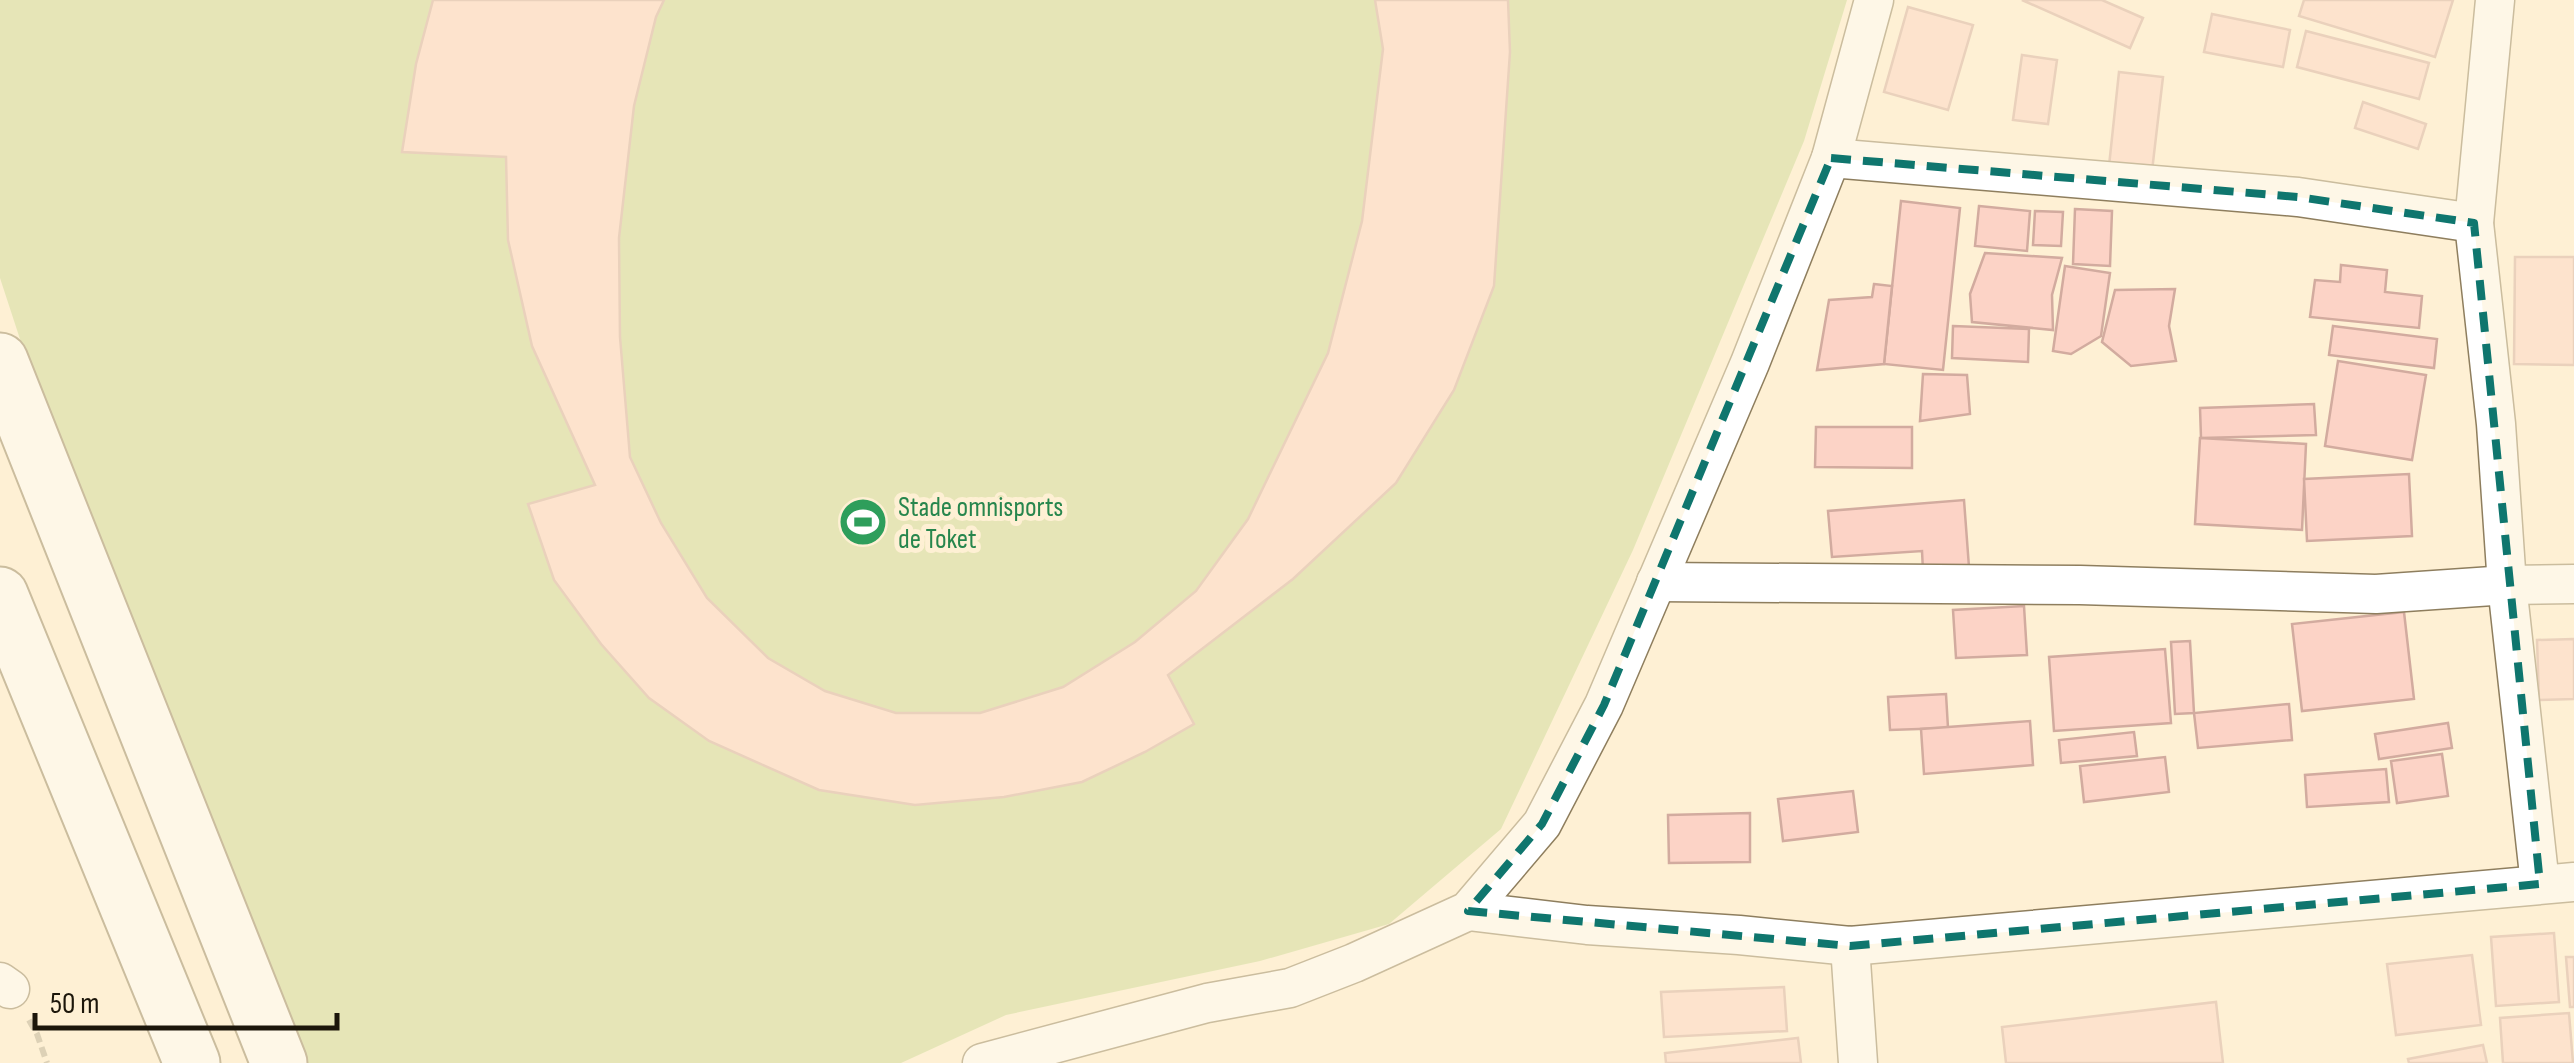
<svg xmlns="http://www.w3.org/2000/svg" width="2574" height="1063" font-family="'Sofia Sans Condensed',sans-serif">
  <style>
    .green { fill: #c9d896 }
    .building { fill: #fcd3c6; stroke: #d2ab9f; stroke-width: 2.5 }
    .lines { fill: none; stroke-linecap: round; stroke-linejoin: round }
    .street-casing { stroke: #8e7e5e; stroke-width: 41 }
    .primary-casing { stroke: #8e7e5e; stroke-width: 59 }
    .path { stroke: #b6aa93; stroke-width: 6; stroke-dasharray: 10 5; stroke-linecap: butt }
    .street { stroke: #fff; stroke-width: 38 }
    .primary { stroke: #fff; stroke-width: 55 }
    .marked { fill: none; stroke: #0f766e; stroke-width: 8; stroke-dasharray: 20 12; stroke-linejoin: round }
    .labels { text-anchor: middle; stroke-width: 10; stroke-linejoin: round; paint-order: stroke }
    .leisure-label { font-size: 28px; fill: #27864d; stroke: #fef0d4; text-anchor: start }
  </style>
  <rect width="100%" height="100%" fill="#fef0d4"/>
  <path class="green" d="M 0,0 L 1847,0 L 1804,141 L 1633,550 L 1501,829 L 1389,924 L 1260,961 L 1006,1015 L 901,1063 L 303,1063 L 257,932 L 71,495 L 0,278 Z"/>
  <g class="building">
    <path d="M 433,0 L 664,0 L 656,17 L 634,106 L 619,238 L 620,337 L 630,457 L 661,523 L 707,598 L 768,658 L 825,691 L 896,713 L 980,713 L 1063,687 L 1135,642 L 1196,591 L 1248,519 L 1328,353 L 1362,221 L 1383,49 L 1375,0 L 1508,0 L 1510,52 L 1494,286 L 1454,390 L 1396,483 L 1293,579 L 1168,675 L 1194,724 L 1145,752 L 1082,782 L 1004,797 L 915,805 L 819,790 L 709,741 L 649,698 L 601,644 L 554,580 L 528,504 L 595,485 L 532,346 L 508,240 L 506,157 L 402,152 L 416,64 Z"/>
    <path d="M 2022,0 L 2102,0 L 2143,18 L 2130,48 Z"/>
    <path d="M 2304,0 L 2453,0 L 2435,57 L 2299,16 Z"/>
    <path d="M 1908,7 L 1973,25 L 1948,110 L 1884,92 Z"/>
    <path d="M 2212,14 L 2290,30 L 2283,67 L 2204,52 Z"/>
    <path d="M 2306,31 L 2429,63 L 2419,99 L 2297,67 Z"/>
    <path d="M 2022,55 L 2057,60 L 2048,124 L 2013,120 Z"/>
    <path d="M 2119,72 L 2163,77 L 2152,171 L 2109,166 Z"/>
    <path d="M 2363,102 L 2426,124 L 2418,149 L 2355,128 Z"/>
    <path d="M 1901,201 L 1960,208 L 1943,370 L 1884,364 Z"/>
    <path d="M 1979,206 L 2030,211 L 2027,251 L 1975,246 Z"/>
    <path d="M 2075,209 L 2112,211 L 2110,266 L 2073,264 Z"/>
    <path d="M 2035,211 L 2063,212 L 2061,246 L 2033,245 Z"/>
    <path d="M 1985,253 L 2062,258 L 2052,295 L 2053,330 L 1972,322 L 1970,294 Z"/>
    <path d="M 2515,257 L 2574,257 L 2574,365 L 2514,364 Z"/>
    <path d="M 2341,265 L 2387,270 L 2385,292 L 2422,296 L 2419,328 L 2310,317 L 2315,280 L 2340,282 Z"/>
    <path d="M 2065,266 L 2110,273 L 2101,336 L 2071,354 L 2053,351 Z"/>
    <path d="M 1874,284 L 1892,286 L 1884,364 L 1817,370 L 1829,300 L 1872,297 Z"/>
    <path d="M 2175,289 L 2169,326 L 2176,361 L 2131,366 L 2102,342 L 2115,290 Z"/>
    <path d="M 1953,326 L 2029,329 L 2028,362 L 1952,358 Z"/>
    <path d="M 2333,326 L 2437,339 L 2434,368 L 2329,355 Z"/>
    <path d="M 2338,361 L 2426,375 L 2412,460 L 2325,446 Z"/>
    <path d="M 1923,374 L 1967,375 L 1970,414 L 1920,421 Z"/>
    <path d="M 2314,404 L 2316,435 L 2201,438 L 2200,408 Z"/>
    <path d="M 1816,427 L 1912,427 L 1912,468 L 1815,467 Z"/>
    <path d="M 2200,438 L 2306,444 L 2302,530 L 2195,524 Z"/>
    <path d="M 2409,474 L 2412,536 L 2307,541 L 2304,479 Z"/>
    <path d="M 1964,500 L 1969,567 L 1923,571 L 1922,551 L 1832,557 L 1828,511 Z"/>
    <path d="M 2024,606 L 2027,655 L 1956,658 L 1953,610 Z"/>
    <path d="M 2404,612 L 2414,699 L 2302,711 L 2292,624 Z"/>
    <path d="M 2574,639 L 2574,699 L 2539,700 L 2537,640 Z"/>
    <path d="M 2190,641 L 2194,713 L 2175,714 L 2171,642 Z"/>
    <path d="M 2165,649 L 2171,723 L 2054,731 L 2049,657 Z"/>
    <path d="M 1946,694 L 1948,728 L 1890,730 L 1888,697 Z"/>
    <path d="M 2289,704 L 2292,740 L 2198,748 L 2194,713 Z"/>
    <path d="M 2030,721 L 2033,765 L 1924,774 L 1921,729 Z"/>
    <path d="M 2448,723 L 2452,748 L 2379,759 L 2375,734 Z"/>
    <path d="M 2134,732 L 2137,756 L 2061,763 L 2059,740 Z"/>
    <path d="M 2442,754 L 2448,796 L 2397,803 L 2391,761 Z"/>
    <path d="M 2165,757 L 2169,792 L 2084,802 L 2080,766 Z"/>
    <path d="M 2386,769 L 2389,802 L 2307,807 L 2305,775 Z"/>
    <path d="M 1853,791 L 1858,832 L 1783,841 L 1778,799 Z"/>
    <path d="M 1750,813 L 1750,862 L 1669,863 L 1668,815 Z"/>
    <path d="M 2554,933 L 2559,1002 L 2496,1006 L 2491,937 Z"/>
    <path d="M 2472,955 L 2481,1025 L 2396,1035 L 2387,964 Z"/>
    <path d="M 2566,957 L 2574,957 L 2574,1007 L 2570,1007 Z"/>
    <path d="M 1784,987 L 1787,1031 L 1664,1037 L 1661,992 Z"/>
    <path d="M 2216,1002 L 2223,1063 L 2006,1063 L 2002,1027 Z"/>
    <path d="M 2569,1013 L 2573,1063 L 2503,1063 L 2500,1018 Z"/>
    <path d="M 1798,1038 L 1801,1063 L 1666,1063 L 1665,1053 Z"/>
    <path d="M 2483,1045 L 2487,1063 L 2409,1063 L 2408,1059 Z"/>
  </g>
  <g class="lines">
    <g class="street-casing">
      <g id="street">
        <path d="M 2495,0 L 2474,223 L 2496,424 L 2507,585 L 2540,884"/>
        <path d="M 1831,158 L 2298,197 L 2474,223"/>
        <path d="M 1656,582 L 2080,585 L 2376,594 L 2507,585 L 2574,584"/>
        <path d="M 1468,911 L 1587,925 L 1739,935 L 1850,946 L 2574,882"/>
        <path d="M 1850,946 L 1858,1063"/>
        <path d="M 0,982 L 10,989"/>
        <path d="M 982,1063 L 1207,1003 L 1290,988 L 1354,963 L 1468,911 L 1542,824 L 1604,705 L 1750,363 L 1831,158 L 1874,0"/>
      </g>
    </g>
    <g class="primary-casing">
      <g id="primary">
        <path d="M 0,361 L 279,1063"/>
        <path d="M 0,595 L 192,1063"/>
      </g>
    </g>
    <path class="path" d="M 29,1020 L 37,1034 L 47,1063"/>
    <use href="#street" class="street"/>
    <use href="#primary" class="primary"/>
  </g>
  <path d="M0 0H2574V1063H0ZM 1831,158 L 2298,197 L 2474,223 L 2540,884 L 1850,946 L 1468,911 L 1542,824 L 1604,705 Z" fill="#fef0d4" fill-opacity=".55" fill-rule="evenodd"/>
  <path class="marked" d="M 1831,158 L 2298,197 L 2474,223 L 2540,884 L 1850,946 L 1468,911 L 1542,824 L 1604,705 Z"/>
  <defs>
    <g id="stadium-disc" transform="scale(2.5)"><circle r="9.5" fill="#2e9e5b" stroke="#fef0d4"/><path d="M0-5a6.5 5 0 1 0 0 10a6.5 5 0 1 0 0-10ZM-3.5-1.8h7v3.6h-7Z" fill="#fff"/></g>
  </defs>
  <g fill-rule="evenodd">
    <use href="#stadium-disc" x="863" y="522"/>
  </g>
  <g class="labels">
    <g class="leisure-label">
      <text x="898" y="516">Stade omnisports<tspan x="898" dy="32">de Toket</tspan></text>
    </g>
  </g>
  <path d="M35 1013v15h302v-15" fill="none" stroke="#1c160a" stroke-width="5"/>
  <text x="50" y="1013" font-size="30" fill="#1c160a" stroke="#fef0d4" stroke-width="8" paint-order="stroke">50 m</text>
</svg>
